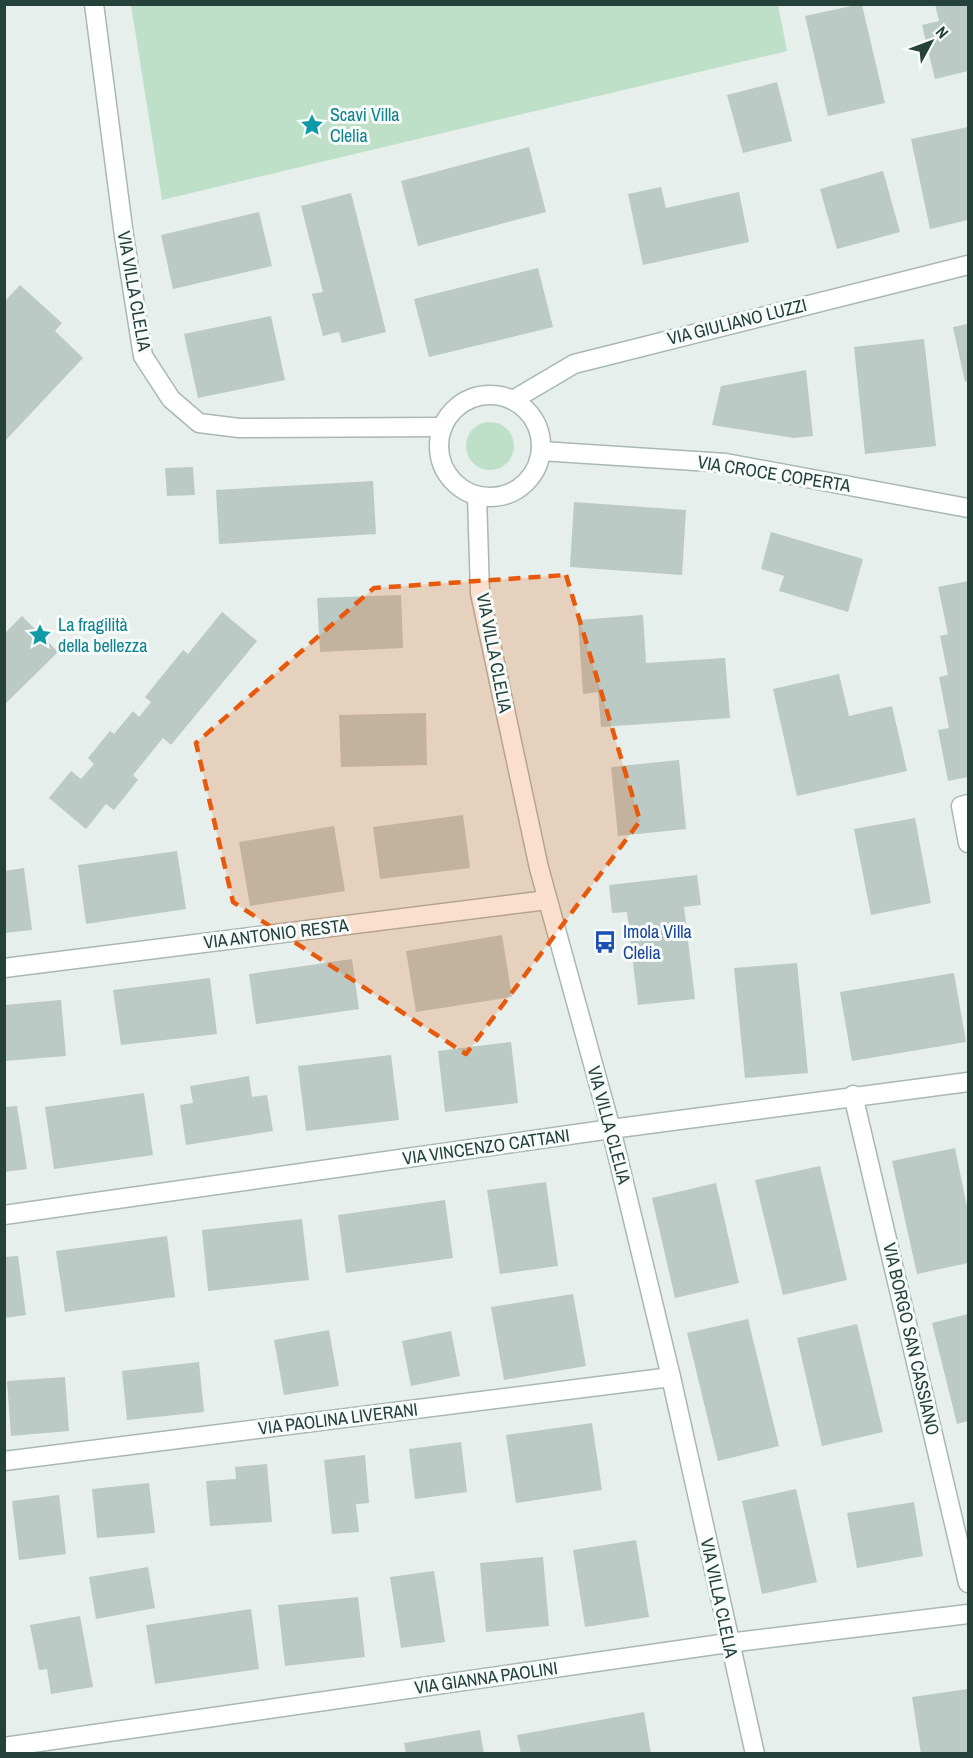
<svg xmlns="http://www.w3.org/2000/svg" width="973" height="1758" font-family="'Archivo Narrow',sans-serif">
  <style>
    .green { fill: #bfe0c8 }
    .building { fill: #bbcac4 }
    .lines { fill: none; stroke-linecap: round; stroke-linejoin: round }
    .minor-casing { stroke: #a8b8b2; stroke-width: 21 }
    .minor { stroke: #fff; stroke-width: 18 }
    .marked { fill: #e8590c; fill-opacity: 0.2; stroke: #e8590c; stroke-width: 4.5; stroke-dasharray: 12 8; stroke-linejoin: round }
    .labels { text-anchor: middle; stroke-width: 6; stroke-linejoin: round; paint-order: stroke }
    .culture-label { font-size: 18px; fill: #0d838f; stroke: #f7fbf9; text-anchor: start }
    .street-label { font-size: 18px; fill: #24423a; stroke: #f7fbf9 }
    .transit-label { font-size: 18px; fill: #164399; stroke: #f7fbf9; text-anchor: start }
  </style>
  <rect width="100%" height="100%" fill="#e6efeb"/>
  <g class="green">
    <path d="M 131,5 L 778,5 L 787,51 L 162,200 Z"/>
    <circle cx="490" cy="446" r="24"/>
  </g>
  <g class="building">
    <path d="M 935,4 L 968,4 L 968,71 L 935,79 L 922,25 L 939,21 Z"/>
    <path d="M 856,5 L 862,5 L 885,103 L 828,116 L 805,16 Z"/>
    <path d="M 777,82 L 792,141 L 743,153 L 727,95 Z"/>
    <path d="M 968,127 L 968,220 L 930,229 L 911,139 Z"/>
    <path d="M 529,147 L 546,212 L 418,246 L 401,181 Z"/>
    <path d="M 883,171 L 900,232 L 837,249 L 820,189 Z"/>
    <path d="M 661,187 L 666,208 L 739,192 L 749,242 L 643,265 L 628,194 Z"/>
    <path d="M 351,193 L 386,332 L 342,343 L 339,332 L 323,336 L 312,294 L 323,292 L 301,206 Z"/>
    <path d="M 259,212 L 272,266 L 173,289 L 161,235 Z"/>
    <path d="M 538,268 L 553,327 L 429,357 L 414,299 Z"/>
    <path d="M 20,285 L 62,323 L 55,331 L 83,358 L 4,442 L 4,302 Z"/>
    <path d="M 271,316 L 285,380 L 198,398 L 184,334 Z"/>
    <path d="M 968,324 L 968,381 L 965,382 L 953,327 Z"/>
    <path d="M 924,339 L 936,446 L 865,454 L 854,347 Z"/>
    <path d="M 806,370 L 813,436 L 794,438 L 712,425 L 721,386 Z"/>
    <path d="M 193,467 L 195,495 L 167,496 L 165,468 Z"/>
    <path d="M 373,481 L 376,534 L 219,544 L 216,490 Z"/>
    <path d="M 574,502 L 686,510 L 682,575 L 570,567 Z"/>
    <path d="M 771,532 L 863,559 L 848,612 L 779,591 L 784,576 L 761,569 Z"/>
    <path d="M 968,581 L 968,777 L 948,781 L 938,730 L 949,728 L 939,677 L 948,675 L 940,636 L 948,634 L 938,587 Z"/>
    <path d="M 401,595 L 403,648 L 320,652 L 317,598 Z"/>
    <path d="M 222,612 L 257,641 L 171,745 L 163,738 L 133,775 L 138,780 L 114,810 L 106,804 L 86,829 L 49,798 L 71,771 L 81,779 L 94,764 L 88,758 L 110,731 L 114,734 L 133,711 L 139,717 L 151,702 L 145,697 L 183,650 L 188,654 Z"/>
    <path d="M 643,615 L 646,663 L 725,658 L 730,718 L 601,727 L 598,692 L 583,694 L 578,620 Z"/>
    <path d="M 22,616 L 58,652 L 4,705 L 4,634 Z"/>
    <path d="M 839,674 L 849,716 L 892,706 L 907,771 L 797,796 L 773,689 Z"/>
    <path d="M 426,713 L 427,765 L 341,767 L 339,715 Z"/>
    <path d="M 679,760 L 686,829 L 618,836 L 611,767 Z"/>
    <path d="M 463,815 L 470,868 L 380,879 L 373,827 Z"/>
    <path d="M 915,818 L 931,903 L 871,915 L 854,829 Z"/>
    <path d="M 334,826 L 345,891 L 250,906 L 239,842 Z"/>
    <path d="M 177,851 L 186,909 L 86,924 L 78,865 Z"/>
    <path d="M 24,868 L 32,930 L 4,933 L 4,871 Z"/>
    <path d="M 697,875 L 701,905 L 684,907 L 695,999 L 638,1005 L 627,912 L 612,913 L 609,885 Z"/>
    <path d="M 502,935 L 512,997 L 416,1012 L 406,951 Z"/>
    <path d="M 352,959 L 359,1009 L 256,1024 L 249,974 Z"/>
    <path d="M 797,963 L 808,1073 L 745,1078 L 734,968 Z"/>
    <path d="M 954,973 L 966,1042 L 852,1061 L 840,992 Z"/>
    <path d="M 210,978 L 217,1034 L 121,1045 L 113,990 Z"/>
    <path d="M 61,1000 L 66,1056 L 4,1061 L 4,1005 Z"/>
    <path d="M 511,1042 L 518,1103 L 445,1112 L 438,1051 Z"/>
    <path d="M 391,1055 L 399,1120 L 306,1131 L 298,1066 Z"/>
    <path d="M 249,1076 L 252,1097 L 267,1095 L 273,1131 L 186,1145 L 180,1105 L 193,1103 L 190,1086 Z"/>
    <path d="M 144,1093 L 153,1155 L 54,1169 L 45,1107 Z"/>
    <path d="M 17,1106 L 27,1169 L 4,1172 L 4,1107 Z"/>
    <path d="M 955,1148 L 968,1212 L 968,1263 L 917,1274 L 892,1161 Z"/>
    <path d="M 820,1166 L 847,1280 L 783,1295 L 755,1180 Z"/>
    <path d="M 546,1182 L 558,1266 L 500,1274 L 487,1190 Z"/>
    <path d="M 716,1183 L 739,1283 L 675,1298 L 652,1198 Z"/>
    <path d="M 445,1200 L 453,1258 L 346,1273 L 338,1215 Z"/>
    <path d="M 302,1219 L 309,1280 L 208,1291 L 202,1230 Z"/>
    <path d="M 167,1236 L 175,1297 L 65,1312 L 56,1251 Z"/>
    <path d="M 18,1256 L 26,1315 L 4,1318 L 4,1257 Z"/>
    <path d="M 573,1294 L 586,1366 L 504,1380 L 491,1307 Z"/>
    <path d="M 968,1314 L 968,1421 L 957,1424 L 932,1323 Z"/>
    <path d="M 748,1319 L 779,1446 L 718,1461 L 687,1333 Z"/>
    <path d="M 857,1324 L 883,1432 L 822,1446 L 797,1338 Z"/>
    <path d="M 329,1330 L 339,1386 L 284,1395 L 274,1340 Z"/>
    <path d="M 451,1331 L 460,1376 L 411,1386 L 402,1341 Z"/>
    <path d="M 199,1362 L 204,1412 L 127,1420 L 122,1371 Z"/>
    <path d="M 65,1377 L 69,1431 L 11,1436 L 7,1381 Z"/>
    <path d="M 592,1423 L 602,1490 L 516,1503 L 506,1435 Z"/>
    <path d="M 461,1442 L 467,1492 L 415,1499 L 409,1449 Z"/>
    <path d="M 365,1455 L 369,1503 L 356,1504 L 359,1532 L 332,1534 L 324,1460 Z"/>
    <path d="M 267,1464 L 272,1522 L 210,1526 L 206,1481 L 236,1479 L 235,1467 Z"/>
    <path d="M 149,1483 L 155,1533 L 97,1538 L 92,1489 Z"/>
    <path d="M 796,1489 L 817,1582 L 762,1594 L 742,1501 Z"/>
    <path d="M 59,1495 L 66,1554 L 19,1560 L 12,1501 Z"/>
    <path d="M 914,1502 L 923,1556 L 857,1568 L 847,1513 Z"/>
    <path d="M 636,1540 L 649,1617 L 585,1627 L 573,1550 Z"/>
    <path d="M 543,1557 L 549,1626 L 486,1632 L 480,1563 Z"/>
    <path d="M 148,1567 L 155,1608 L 96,1619 L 89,1577 Z"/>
    <path d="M 434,1571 L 445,1642 L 401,1648 L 390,1577 Z"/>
    <path d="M 358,1597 L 365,1657 L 285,1666 L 278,1605 Z"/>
    <path d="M 251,1609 L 259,1669 L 155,1684 L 146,1625 Z"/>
    <path d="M 80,1616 L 93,1687 L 51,1694 L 47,1669 L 39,1670 L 30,1625 Z"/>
    <path d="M 968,1689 L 968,1754 L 921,1754 L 912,1697 Z"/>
    <path d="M 644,1712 L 651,1754 L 521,1754 L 517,1735 Z"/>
    <path d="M 480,1730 L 484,1754 L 406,1754 L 404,1743 Z"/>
  </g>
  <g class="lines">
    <g class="minor-casing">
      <g id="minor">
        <path d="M 94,4 L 124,236 L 143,356 L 171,399 L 199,423 L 239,428 L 443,427"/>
        <circle cx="490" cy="446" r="51"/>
        <path d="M 513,400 L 574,364 L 968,265"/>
        <path d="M 541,451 L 726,463 L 968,508"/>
        <path d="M 477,496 L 480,593 L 539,868 L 611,1129 L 671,1377 L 755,1754"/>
        <path d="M 968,804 L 961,806 L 968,843"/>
        <path d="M 4,968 L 547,900"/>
        <path d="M 853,1095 L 968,1583"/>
        <path d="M 4,1215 L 611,1129 L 968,1082"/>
        <path d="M 4,1461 L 671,1377"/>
        <path d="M 4,1747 L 728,1643 L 968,1614"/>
      </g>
    </g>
    <use href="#minor" class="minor"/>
  </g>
  <path class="marked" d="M 566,575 L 640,821 L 466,1054 L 233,902 L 196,743 L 374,588 Z"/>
  <defs>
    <g id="sight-bare" transform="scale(1.8)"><path d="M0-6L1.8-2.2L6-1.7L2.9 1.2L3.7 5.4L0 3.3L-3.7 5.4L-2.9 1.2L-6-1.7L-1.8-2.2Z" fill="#0f9aa8" stroke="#f7fbf9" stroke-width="2.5" paint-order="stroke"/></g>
    <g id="bus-bare" transform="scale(1.8)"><path d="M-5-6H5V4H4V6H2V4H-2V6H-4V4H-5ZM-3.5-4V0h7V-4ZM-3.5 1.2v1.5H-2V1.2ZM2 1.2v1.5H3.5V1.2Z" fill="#1a4fb4" stroke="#f7fbf9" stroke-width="2.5" paint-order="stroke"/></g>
  </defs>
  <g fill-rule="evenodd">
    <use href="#sight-bare" x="312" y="125"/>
    <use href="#sight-bare" x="40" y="635"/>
    <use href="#bus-bare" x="605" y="942"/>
  </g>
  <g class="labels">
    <g class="culture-label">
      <text x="330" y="121">Scavi Villa<tspan x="330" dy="21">Clelia</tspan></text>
      <text x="58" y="631">La fragilità<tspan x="58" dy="21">della bellezza</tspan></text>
    </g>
    <g class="street-label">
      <text transform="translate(134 291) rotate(80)" y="6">VIA VILLA CLELIA</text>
      <text transform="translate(737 322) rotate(-14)" y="6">VIA GIULIANO LUZZI</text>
      <text transform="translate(774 474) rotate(9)" y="6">VIA CROCE COPERTA</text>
      <text transform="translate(494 653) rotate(79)" y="6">VIA VILLA CLELIA</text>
      <text transform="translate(276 934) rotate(-7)" y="6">VIA ANTONIO RESTA</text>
      <text transform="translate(609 1125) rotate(75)" y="6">VIA VILLA CLELIA</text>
      <text transform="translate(486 1147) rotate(-8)" y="6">VIA VINCENZO CATTANI</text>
      <text transform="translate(911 1339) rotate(77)" y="6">VIA BORGO SAN CASSIANO</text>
      <text transform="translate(338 1419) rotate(-7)" y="6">VIA PAOLINA LIVERANI</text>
      <text transform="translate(719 1598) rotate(78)" y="6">VIA VILLA CLELIA</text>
      <text transform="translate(486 1678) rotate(-8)" y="6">VIA GIANNA PAOLINI</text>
    </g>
    <g class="transit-label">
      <text x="623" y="938">Imola Villa<tspan x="623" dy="21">Clelia</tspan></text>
    </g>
  </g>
  <rect width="973" height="1758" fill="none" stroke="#24423a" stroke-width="12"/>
  <g transform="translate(931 42) rotate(49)" stroke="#f7fbf9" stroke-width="4.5" paint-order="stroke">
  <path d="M0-4.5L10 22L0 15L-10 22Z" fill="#24423a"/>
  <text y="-9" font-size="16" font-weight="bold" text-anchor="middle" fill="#24423a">N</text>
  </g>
</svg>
